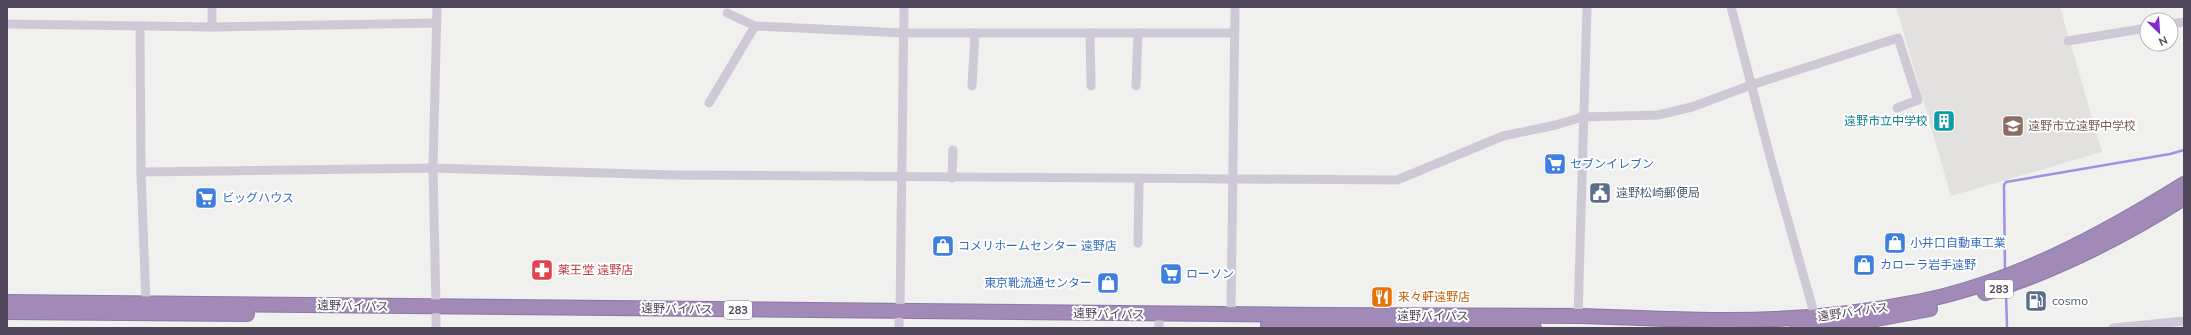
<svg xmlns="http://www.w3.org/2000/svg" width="2191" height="335" font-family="Mulish,'Noto Sans JP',sans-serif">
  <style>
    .education { fill: #e2e1df }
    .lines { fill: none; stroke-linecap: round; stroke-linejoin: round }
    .stream { stroke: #a091e3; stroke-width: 2.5 }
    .highway-casing { stroke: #8d76a4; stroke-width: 16 }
    .minor { stroke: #cfc9d7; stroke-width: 9 }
    .highway { stroke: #a18ab8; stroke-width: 14 }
    .labels { text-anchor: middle; stroke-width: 4; stroke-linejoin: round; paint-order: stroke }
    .shield { fill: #fff; stroke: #847f8c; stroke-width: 1 }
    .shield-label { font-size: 11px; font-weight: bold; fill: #50485a }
    .culture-label { font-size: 12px; fill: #0d838f; stroke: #fff; text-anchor: end }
    .education-label { font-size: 12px; fill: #785e54; stroke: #fff; text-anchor: start }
    .shop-label { font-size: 12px; fill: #366cbe; stroke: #fff; text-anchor: start }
    .service-label { font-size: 12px; fill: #4e5e75; stroke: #fff; text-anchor: start }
    .health-label { font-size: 12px; fill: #be3a42; stroke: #fff; text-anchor: start }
    .food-label { font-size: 12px; fill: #c56008; stroke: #fff; text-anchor: start }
    .street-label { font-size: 12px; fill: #50485a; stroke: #fff }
  </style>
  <rect width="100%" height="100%" fill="#f0f0ee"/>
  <path class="education" d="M 1896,7 L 2060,7 L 2102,152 L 1951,196 Z"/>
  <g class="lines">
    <g class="stream">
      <path d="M 2005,272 L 2004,185 L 2006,182 L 2170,154 L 2184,150"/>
      <path d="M 2006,291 L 2007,328"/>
    </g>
    <g class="highway-casing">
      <g id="highway">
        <path d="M 1985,293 C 2055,271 2121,238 2184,198"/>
        <path d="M 7,302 C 443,306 879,314 1314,315 C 1403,316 1492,315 1580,316 C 1625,317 1669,320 1713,320 C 1784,321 1853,315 1922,301 C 2017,281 2102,235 2184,184"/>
        <path d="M 7,312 L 247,314"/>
        <path d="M 1268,325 L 1534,328"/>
        <path d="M 1797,328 L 1861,322 L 1930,309"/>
      </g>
    </g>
    <g class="minor">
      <path d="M 1731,7 L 1772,164 L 1816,320"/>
      <path d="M 727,13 L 755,26"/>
      <path d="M 7,24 L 212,27 L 437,23"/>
      <path d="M 2171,24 L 2184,22"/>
      <path d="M 140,26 L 141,172 L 146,303"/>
      <path d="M 212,27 L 212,7"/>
      <path d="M 1090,33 L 1091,86"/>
      <path d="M 2068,41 L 2147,28"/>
      <path d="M 972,86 L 975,33"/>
      <path d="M 1136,86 L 1138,33"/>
      <path d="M 709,103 L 755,26 L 904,33 L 1234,33"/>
      <path d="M 141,172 L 433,168 L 675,175 L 1397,180 L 1503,136 L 1556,125 L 1582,117 L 1658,115 L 1692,107 L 1751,85 L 1898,38 L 1918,100 L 1897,108"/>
      <path d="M 952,178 L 953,150"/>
      <path d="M 1138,243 L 1139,179"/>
      <path d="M 436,307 L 433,168 L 437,7"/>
      <path d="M 900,312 L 904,7"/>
      <path d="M 1231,315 L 1235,7"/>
      <path d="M 436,316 L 436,328"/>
      <path d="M 1578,316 L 1587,7"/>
      <path d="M 899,328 L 899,321"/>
      <path d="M 1159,328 L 1159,323"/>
      <path d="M 2113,328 L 2184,321"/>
    </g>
    <use href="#highway" class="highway"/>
  </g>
  <defs>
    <g id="building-square" transform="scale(1.15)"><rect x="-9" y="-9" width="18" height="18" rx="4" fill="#0f9aa8" stroke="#fff"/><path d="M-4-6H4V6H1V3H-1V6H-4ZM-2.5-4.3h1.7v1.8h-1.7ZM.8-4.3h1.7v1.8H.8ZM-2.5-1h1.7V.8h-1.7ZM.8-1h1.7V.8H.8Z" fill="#fff"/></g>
    <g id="school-square" transform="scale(1.15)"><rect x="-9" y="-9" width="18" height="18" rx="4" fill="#8d6e63" stroke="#fff"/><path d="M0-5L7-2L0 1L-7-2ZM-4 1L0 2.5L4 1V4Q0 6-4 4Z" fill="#fff"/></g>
    <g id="supermarket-square" transform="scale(1.15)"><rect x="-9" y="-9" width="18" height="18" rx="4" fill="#3f7fe0" stroke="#fff"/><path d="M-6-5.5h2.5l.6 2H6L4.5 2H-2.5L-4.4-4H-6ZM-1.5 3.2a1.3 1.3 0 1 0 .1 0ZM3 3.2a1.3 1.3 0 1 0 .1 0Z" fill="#fff"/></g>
    <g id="civic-square" transform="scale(1.15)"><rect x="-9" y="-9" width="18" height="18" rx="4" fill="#5c6f8a" stroke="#fff"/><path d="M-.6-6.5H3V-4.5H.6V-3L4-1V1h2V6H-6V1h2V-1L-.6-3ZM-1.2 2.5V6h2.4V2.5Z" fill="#fff"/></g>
    <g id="shop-square" transform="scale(1.15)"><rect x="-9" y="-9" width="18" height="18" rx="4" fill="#3f7fe0" stroke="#fff"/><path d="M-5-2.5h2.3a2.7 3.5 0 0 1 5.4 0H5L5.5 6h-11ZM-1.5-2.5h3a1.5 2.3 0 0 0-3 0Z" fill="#fff"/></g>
    <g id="pharmacy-square" transform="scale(1.15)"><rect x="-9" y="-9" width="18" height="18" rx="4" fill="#e0444e" stroke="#fff"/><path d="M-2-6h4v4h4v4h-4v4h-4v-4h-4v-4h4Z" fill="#fff"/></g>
    <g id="restaurant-square" transform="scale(1.15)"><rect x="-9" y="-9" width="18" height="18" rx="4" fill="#e8710a" stroke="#fff"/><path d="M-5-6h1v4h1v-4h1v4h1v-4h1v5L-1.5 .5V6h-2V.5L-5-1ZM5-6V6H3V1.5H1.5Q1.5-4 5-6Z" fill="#fff"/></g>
    <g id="fuel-square" transform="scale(1.15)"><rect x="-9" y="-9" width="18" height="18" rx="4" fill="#5c6f8a" stroke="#fff"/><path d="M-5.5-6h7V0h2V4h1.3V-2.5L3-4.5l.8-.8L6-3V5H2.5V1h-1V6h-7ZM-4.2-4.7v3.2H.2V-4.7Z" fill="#fff"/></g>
  </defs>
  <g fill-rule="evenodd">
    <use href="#building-square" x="1944" y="121"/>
    <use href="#school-square" x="2013" y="126"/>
    <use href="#supermarket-square" x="1555" y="164"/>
    <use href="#civic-square" x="1600" y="193"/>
    <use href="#supermarket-square" x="206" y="198"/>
    <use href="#shop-square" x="1895" y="243"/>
    <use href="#shop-square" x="943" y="246"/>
    <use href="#shop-square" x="1864" y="265"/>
    <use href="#pharmacy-square" x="542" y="270"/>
    <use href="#supermarket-square" x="1171" y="274"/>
    <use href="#shop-square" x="1108" y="283"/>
    <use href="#restaurant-square" x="1382" y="297"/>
    <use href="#fuel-square" x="2036" y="301"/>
  </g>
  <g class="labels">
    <g class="shield">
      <rect x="1985" y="280" width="28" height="18" rx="3"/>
      <rect x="724" y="301" width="28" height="18" rx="3"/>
    </g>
    <g class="shield-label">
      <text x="1999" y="293">283</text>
      <text x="738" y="314">283</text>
    </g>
    <g class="culture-label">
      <text x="1928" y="125">遠野市立中学校</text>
    </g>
    <g class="education-label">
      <text x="2028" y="130">遠野市立遠野中学校</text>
    </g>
    <g class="shop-label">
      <text x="1570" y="168">セブンイレブン</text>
      <text x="222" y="202">ビッグハウス</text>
      <text x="1910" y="247">小井口自動車工業</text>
      <text x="958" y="250">コメリホームセンター 遠野店</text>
      <text x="1880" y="269">カローラ岩手遠野</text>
      <text x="1186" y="278">ローソン</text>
      <text x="1092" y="287" text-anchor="end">東京靴流通センター</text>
    </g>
    <g class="service-label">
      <text x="1616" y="197">遠野松崎郵便局</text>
      <text x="2052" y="305">cosmo</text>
    </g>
    <g class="health-label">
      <text x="558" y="274">薬王堂 遠野店</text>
    </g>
    <g class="food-label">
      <text x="1398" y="301">来々軒遠野店</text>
    </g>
    <g class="street-label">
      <text transform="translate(353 306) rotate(1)" y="4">遠野バイパス</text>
      <text transform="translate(677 309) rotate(1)" y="4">遠野バイパス</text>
      <text transform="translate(1853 312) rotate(-8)" y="4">遠野バイパス</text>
      <text transform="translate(1109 314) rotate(1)" y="4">遠野バイパス</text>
      <text x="1433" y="320">遠野バイパス</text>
    </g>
  </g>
  <rect width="2191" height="335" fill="none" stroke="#50485a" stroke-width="16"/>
  <g transform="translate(2159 32) rotate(155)"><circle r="19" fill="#ffffff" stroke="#b9b6bd"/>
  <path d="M0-3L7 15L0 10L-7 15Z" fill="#832acf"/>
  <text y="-6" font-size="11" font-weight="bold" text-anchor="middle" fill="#50485a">N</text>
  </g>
</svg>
